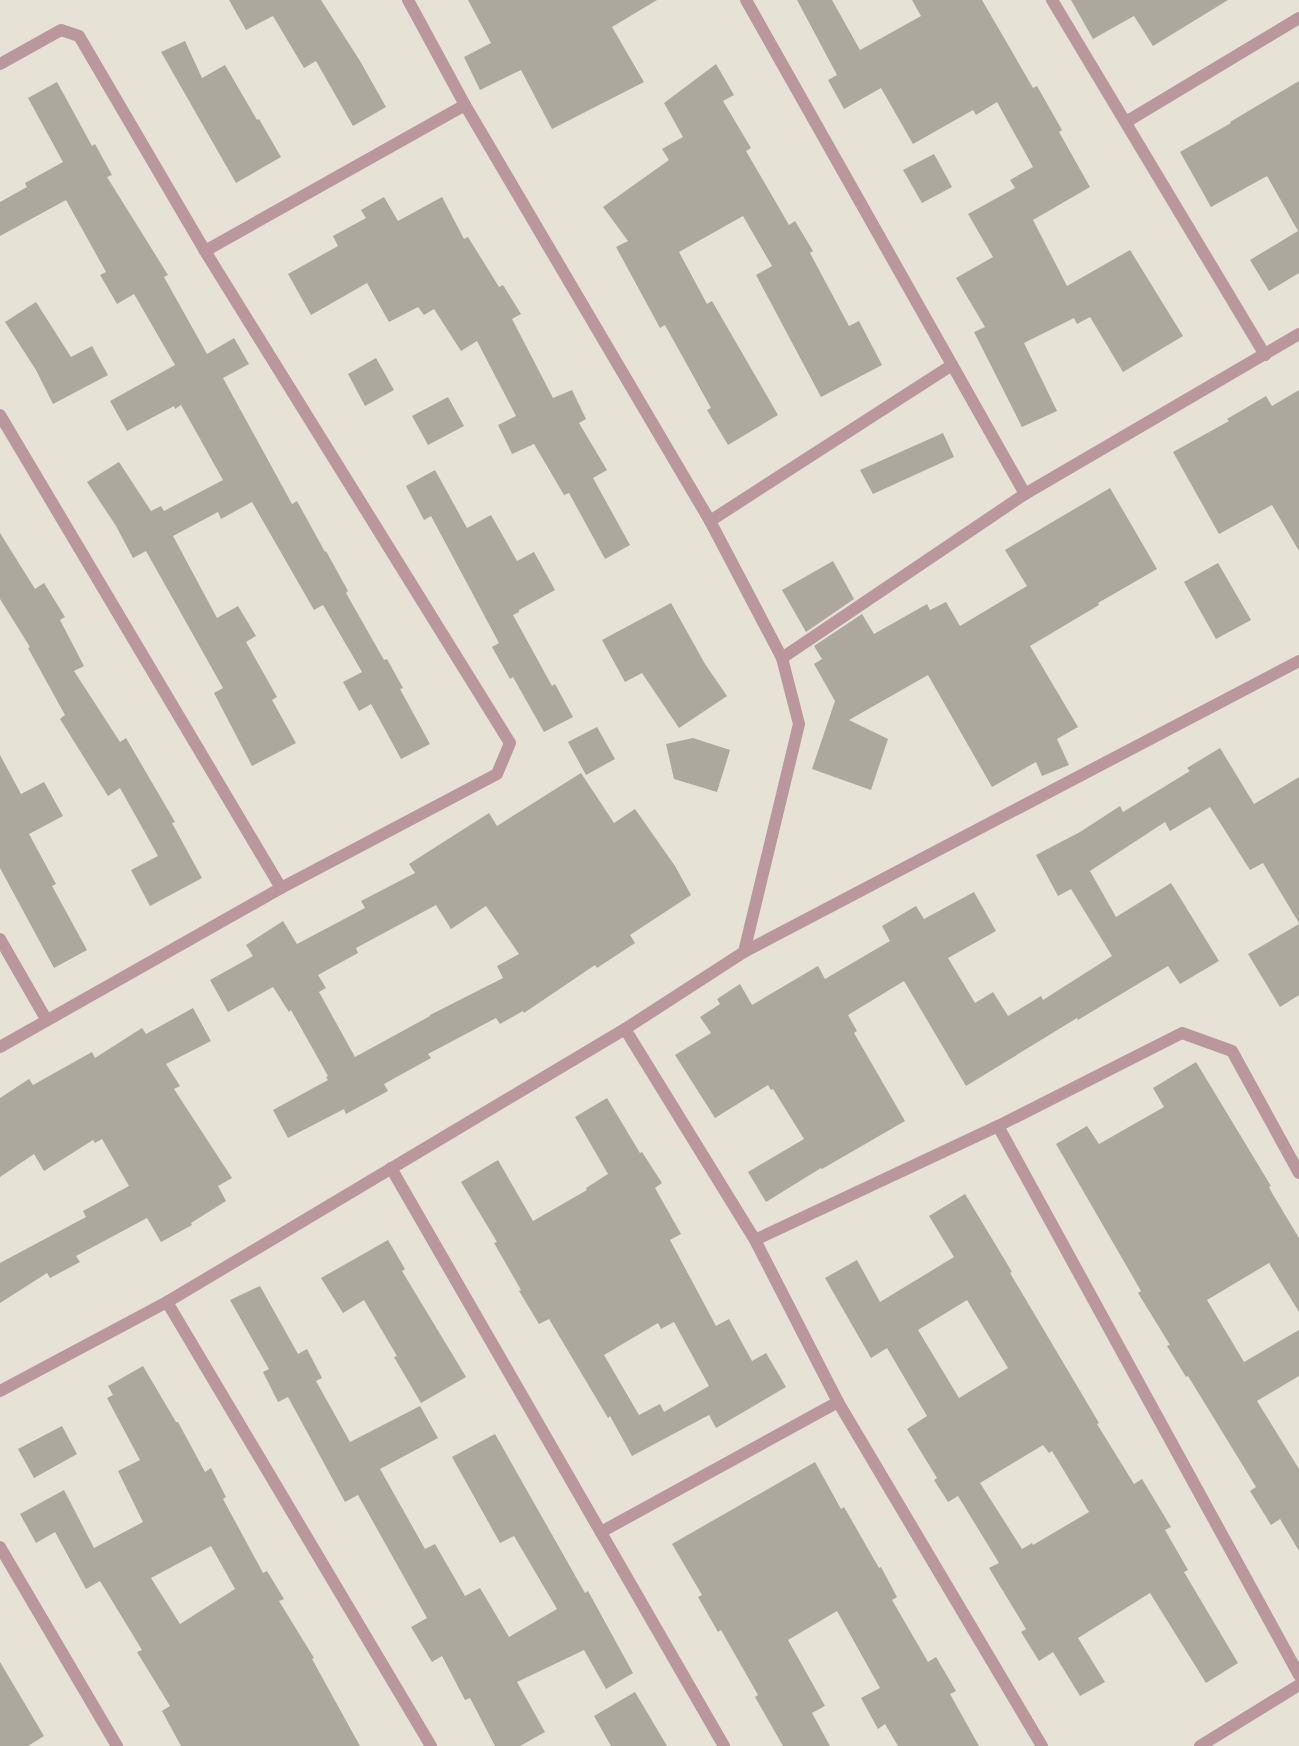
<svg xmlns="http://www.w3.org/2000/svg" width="1299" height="1746" font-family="Ubuntu,sans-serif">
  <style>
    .building { fill: #ada89d; fill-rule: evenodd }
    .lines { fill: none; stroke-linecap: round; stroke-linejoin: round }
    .minor { stroke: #b9979d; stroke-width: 12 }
  </style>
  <rect width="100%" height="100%" fill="#e7e2d6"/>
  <g class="building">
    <path d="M 229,0 L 321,0 L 360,61 L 386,107 L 353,126 L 316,61 L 304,68 L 273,16 L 246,30 Z"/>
    <path d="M 468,0 L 657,0 L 612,27 L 644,82 L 552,129 L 521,70 L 480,90 L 464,57 L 491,43 Z"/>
    <path d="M 797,0 L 832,0 L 860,50 L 921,16 L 912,0 L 982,0 L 1033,88 L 1037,86 L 1062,130 L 1059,132 L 1090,187 L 1033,220 L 1067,286 L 1130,250 L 1183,336 L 1123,372 L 1090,317 L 1077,324 L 1074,318 L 1024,343 L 1057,411 L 1022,427 L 974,332 L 985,327 L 956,278 L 993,257 L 968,214 L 1015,188 L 1010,180 L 1033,167 L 997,102 L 976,115 L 973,110 L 913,144 L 881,88 L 844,109 L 828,80 L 837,75 Z"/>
    <path d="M 1071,0 L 1228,0 L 1153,46 L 1134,16 L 1093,39 Z"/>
    <path d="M 185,41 L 202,78 L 225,65 L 257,120 L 259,119 L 281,157 L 236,183 L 161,52 Z"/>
    <path d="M 716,64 L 734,95 L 723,101 L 751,148 L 746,151 L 789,225 L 795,221 L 813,251 L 810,253 L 849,326 L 859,321 L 882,365 L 821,397 L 756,275 L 772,266 L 743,216 L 679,252 L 707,304 L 712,301 L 778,415 L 728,445 L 707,410 L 711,408 L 665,325 L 660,328 L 616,247 L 628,241 L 603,207 L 669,160 L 662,149 L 683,137 L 664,103 Z"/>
    <path d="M 1299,81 L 1299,273 L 1269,291 L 1250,260 L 1298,231 L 1267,176 L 1211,207 L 1180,152 L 1231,123 L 1230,122 Z"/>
    <path d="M 57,82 L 92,146 L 95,144 L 112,175 L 107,177 L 168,275 L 164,277 L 207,354 L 234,338 L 249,364 L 223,378 L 292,504 L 297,501 L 325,552 L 326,551 L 348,591 L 346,593 L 384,660 L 387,659 L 403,688 L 400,689 L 430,744 L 401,759 L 371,704 L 359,711 L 343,682 L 362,672 L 323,605 L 314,610 L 252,502 L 221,519 L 218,512 L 173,536 L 217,618 L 238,606 L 256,636 L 246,642 L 277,697 L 272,700 L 296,743 L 252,766 L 214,693 L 223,688 L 146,551 L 133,558 L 116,526 L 87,482 L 119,462 L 151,511 L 161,506 L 164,511 L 223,480 L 181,405 L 175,409 L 174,406 L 127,431 L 110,401 L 175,365 L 134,294 L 117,304 L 100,275 L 106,272 L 66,200 L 0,236 L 0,202 L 27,187 L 25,183 L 63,162 L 28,98 Z"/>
    <path d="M 934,154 L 952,187 L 922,203 L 903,170 Z"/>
    <path d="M 384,197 L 398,221 L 442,197 L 464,239 L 468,237 L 499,287 L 503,285 L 521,314 L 512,319 L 553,398 L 572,390 L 586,419 L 579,423 L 607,470 L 593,478 L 630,545 L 605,559 L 569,493 L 564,495 L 534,444 L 512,454 L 498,425 L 516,416 L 477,341 L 461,351 L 434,309 L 424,315 L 418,307 L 389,322 L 367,283 L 311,315 L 288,274 L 338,246 L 333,236 L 366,218 L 361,210 Z"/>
    <path d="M 36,302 L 71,357 L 92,346 L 108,375 L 53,404 L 36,370 L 5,322 Z"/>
    <path d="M 376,358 L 394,390 L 365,406 L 348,374 Z"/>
    <path d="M 1299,390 L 1299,551 L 1272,505 L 1219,534 L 1173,452 L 1229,421 L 1227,419 L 1266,396 L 1272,406 Z"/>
    <path d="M 448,397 L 464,426 L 428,445 L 412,416 Z"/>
    <path d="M 943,433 L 954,457 L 873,494 L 860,470 Z"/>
    <path d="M 435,470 L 467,528 L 491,515 L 517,561 L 534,552 L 555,590 L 519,610 L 519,612 L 513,615 L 552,686 L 555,684 L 573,717 L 544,732 L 513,677 L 510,679 L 492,647 L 499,643 L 431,516 L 424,520 L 406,486 Z"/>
    <path d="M 1110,488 L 1157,569 L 1098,603 L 1099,605 L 1030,646 L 1078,727 L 1057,739 L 1069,765 L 1042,776 L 1036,762 L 992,787 L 928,675 L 849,720 L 888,739 L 871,790 L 812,769 L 835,701 L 814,664 L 822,659 L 814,646 L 862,614 L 874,634 L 927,604 L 930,610 L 946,602 L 960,626 L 1027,586 L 1005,550 Z"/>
    <path d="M 0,533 L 35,589 L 44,583 L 65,617 L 60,620 L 84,666 L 74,671 L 120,742 L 126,738 L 175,822 L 172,823 L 202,878 L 150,906 L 131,870 L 158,856 L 120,788 L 108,796 L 60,719 L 65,715 L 28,648 L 30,647 L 0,599 Z"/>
    <path d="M 833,561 L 854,599 L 806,632 L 782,590 Z"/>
    <path d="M 1218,563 L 1251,620 L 1216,639 L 1184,582 Z"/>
    <path d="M 671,603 L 705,664 L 727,696 L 679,728 L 642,673 L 625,682 L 602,640 Z"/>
    <path d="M 597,727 L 615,759 L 586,775 L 568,742 Z"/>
    <path d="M 693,738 L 730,750 L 717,792 L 674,779 L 666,744 Z"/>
    <path d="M 1220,748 L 1254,804 L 1299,777 L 1299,923 L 1263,863 L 1250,870 L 1210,807 L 1170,831 L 1165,822 L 1090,871 L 1116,917 L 1171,883 L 1219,961 L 1180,984 L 1168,966 L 1078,1020 L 1077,1018 L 966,1086 L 904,981 L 848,1015 L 857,1031 L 854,1033 L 905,1121 L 822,1169 L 821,1168 L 766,1202 L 748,1172 L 804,1139 L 773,1089 L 771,1090 L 768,1085 L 715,1118 L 675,1055 L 711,1033 L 700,1017 L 720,1004 L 717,999 L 740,984 L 752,1005 L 818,966 L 825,979 L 890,941 L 882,926 L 916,906 L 924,919 L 974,892 L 996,931 L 948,958 L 975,1003 L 993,992 L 1008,1016 L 1041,996 L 1043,1000 L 1112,956 L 1071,889 L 1058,896 L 1036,855 L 1080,832 L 1120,806 L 1123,812 L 1190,771 L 1187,768 Z"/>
    <path d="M 0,755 L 21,794 L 44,782 L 63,816 L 29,834 L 56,884 L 52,886 L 87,950 L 54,968 L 0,868 Z"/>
    <path d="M 581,773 L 614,823 L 635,809 L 675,866 L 691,895 L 630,935 L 635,943 L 597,968 L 595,965 L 524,1013 L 523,1011 L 500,1024 L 496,1018 L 428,1054 L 431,1058 L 384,1084 L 388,1091 L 346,1114 L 344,1109 L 288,1138 L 273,1110 L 328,1080 L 326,1077 L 328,1076 L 291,1010 L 289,1012 L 273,987 L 228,1012 L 210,980 L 253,956 L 246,945 L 283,921 L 297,944 L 365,908 L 361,901 L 415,873 L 409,864 L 489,813 L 497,826 ZM 436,905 L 451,929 L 486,906 L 519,954 L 497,966 L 503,978 L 430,1015 L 430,1016 L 355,1057 L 319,992 L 326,988 L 318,975 L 358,953 L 356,948 Z"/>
    <path d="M 1299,924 L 1299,995 L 1280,1007 L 1248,954 Z"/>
    <path d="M 193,1008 L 211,1041 L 166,1064 L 180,1086 L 174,1089 L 232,1178 L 218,1186 L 226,1201 L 191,1223 L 192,1225 L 161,1242 L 147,1218 L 76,1256 L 80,1262 L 50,1278 L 47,1273 L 0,1303 L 0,1263 L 86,1217 L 83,1211 L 129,1186 L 102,1139 L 95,1143 L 93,1140 L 44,1171 L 34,1154 L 0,1177 L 0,1098 L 29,1079 L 33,1085 L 92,1052 L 95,1058 L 142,1028 L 146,1034 Z"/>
    <path d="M 1196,1062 L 1271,1186 L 1269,1187 L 1272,1193 L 1299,1238 L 1299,1312 L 1269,1263 L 1207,1300 L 1244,1362 L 1299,1330 L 1299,1376 L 1257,1401 L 1299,1469 L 1299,1551 L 1280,1519 L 1271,1525 L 1250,1491 L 1256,1487 L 1188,1376 L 1186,1377 L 1167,1346 L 1170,1345 L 1138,1293 L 1141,1291 L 1056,1144 L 1087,1126 L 1099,1144 L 1164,1107 L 1153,1088 Z"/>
    <path d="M 607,1098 L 640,1153 L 642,1152 L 662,1183 L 655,1188 L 681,1234 L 670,1240 L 716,1326 L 729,1319 L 752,1361 L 766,1353 L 786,1387 L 716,1428 L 709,1415 L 632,1456 L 610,1416 L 608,1418 L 549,1319 L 539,1324 L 519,1291 L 521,1290 L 494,1243 L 497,1242 L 461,1182 L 498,1160 L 533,1221 L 587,1190 L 586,1188 L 608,1174 L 575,1117 ZM 674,1322 L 709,1386 L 664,1412 L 660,1404 L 639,1415 L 604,1355 L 658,1323 L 661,1329 Z"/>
    <path d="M 965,1194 L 1012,1272 L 1010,1273 L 1099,1423 L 1097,1424 L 1134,1484 L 1142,1479 L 1171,1527 L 1165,1530 L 1188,1570 L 1184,1572 L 1238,1663 L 1206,1683 L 1150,1593 L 1078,1638 L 1105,1682 L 1080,1696 L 1053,1652 L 1039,1661 L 1021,1632 L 1026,1629 L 989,1568 L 999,1563 L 958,1496 L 948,1502 L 934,1480 L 937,1478 L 907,1429 L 927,1416 L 887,1348 L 871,1358 L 825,1278 L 857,1260 L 880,1302 L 954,1257 L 929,1216 ZM 967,1300 L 1008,1368 L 959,1398 L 918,1330 ZM 1043,1445 L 1049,1453 L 1052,1451 L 1089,1512 L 1033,1545 L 1032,1543 L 1022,1549 L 980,1483 Z"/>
    <path d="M 388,1240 L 405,1269 L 402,1271 L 466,1377 L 421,1403 L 394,1357 L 397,1356 L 364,1300 L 343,1313 L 321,1278 Z"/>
    <path d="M 260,1286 L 298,1354 L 307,1349 L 322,1378 L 316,1381 L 350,1442 L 420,1406 L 438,1438 L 380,1469 L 425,1549 L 435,1544 L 465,1596 L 480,1588 L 509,1637 L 557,1609 L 514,1536 L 500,1543 L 452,1457 L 495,1434 L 585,1593 L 588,1591 L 633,1673 L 606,1689 L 584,1650 L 517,1682 L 545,1732 L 520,1746 L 495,1746 L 470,1698 L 465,1700 L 442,1656 L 432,1662 L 411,1627 L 427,1618 L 358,1495 L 345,1502 L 288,1397 L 278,1402 L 263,1372 L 269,1369 L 230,1300 Z"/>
    <path d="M 143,1366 L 176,1422 L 178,1422 L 205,1472 L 211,1468 L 226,1497 L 223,1499 L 263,1573 L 267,1571 L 284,1599 L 279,1601 L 314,1658 L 312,1659 L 360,1746 L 181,1746 L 162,1711 L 170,1706 L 137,1652 L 142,1650 L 100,1581 L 86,1589 L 55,1532 L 36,1543 L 20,1514 L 64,1490 L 94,1548 L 143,1522 L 118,1471 L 140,1460 L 107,1398 L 113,1395 L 108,1386 ZM 211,1546 L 235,1589 L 180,1624 L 151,1578 Z"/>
    <path d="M 62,1426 L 77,1454 L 34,1478 L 18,1449 Z"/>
    <path d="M 815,1462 L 841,1509 L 844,1507 L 879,1568 L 881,1567 L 897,1597 L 892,1600 L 928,1662 L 936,1657 L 956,1691 L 950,1694 L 979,1746 L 898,1746 L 885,1724 L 878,1729 L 861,1698 L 880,1688 L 837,1611 L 788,1640 L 825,1706 L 812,1713 L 830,1746 L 783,1746 L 755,1697 L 758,1695 L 721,1630 L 718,1632 L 698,1597 L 702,1595 L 672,1544 Z"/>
    <path d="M 0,1662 L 44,1736 L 28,1746 L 0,1746 Z"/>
    <path d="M 635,1692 L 667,1746 L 611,1746 L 594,1716 Z"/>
  </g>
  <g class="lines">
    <g class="minor">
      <path d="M 746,0 L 1025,494"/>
      <path d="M 1052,0 L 1265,355"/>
      <path d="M 0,64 L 61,30 L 79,36 L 205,251 L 510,743 L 497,774 L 281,888 L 0,1047"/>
      <path d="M 1126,122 L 1299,18"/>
      <path d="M 205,251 L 465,105"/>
      <path d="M 0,415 L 281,888"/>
      <path d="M 710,521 L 952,365"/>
      <path d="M 782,658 L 1025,494 L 1299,334"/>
      <path d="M 0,939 L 46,1019"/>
      <path d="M 744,952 L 1299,661"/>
      <path d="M 625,1029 L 755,1240 L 838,1402 L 1042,1746"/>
      <path d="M 998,1126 L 1299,1675"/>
      <path d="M 391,1168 L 724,1746"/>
      <path d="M 755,1240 L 998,1126 L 1182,1033 L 1232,1051 L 1299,1173"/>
      <path d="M 167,1302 L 431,1746"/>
      <path d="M 0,1391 L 167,1302 L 625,1029 L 744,952 L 799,724 L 782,658 L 710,521 L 465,105 L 408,0"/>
      <path d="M 601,1532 L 838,1402"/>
      <path d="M 0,1547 L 117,1746"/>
      <path d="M 1200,1746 L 1299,1685"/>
    </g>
  </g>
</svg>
